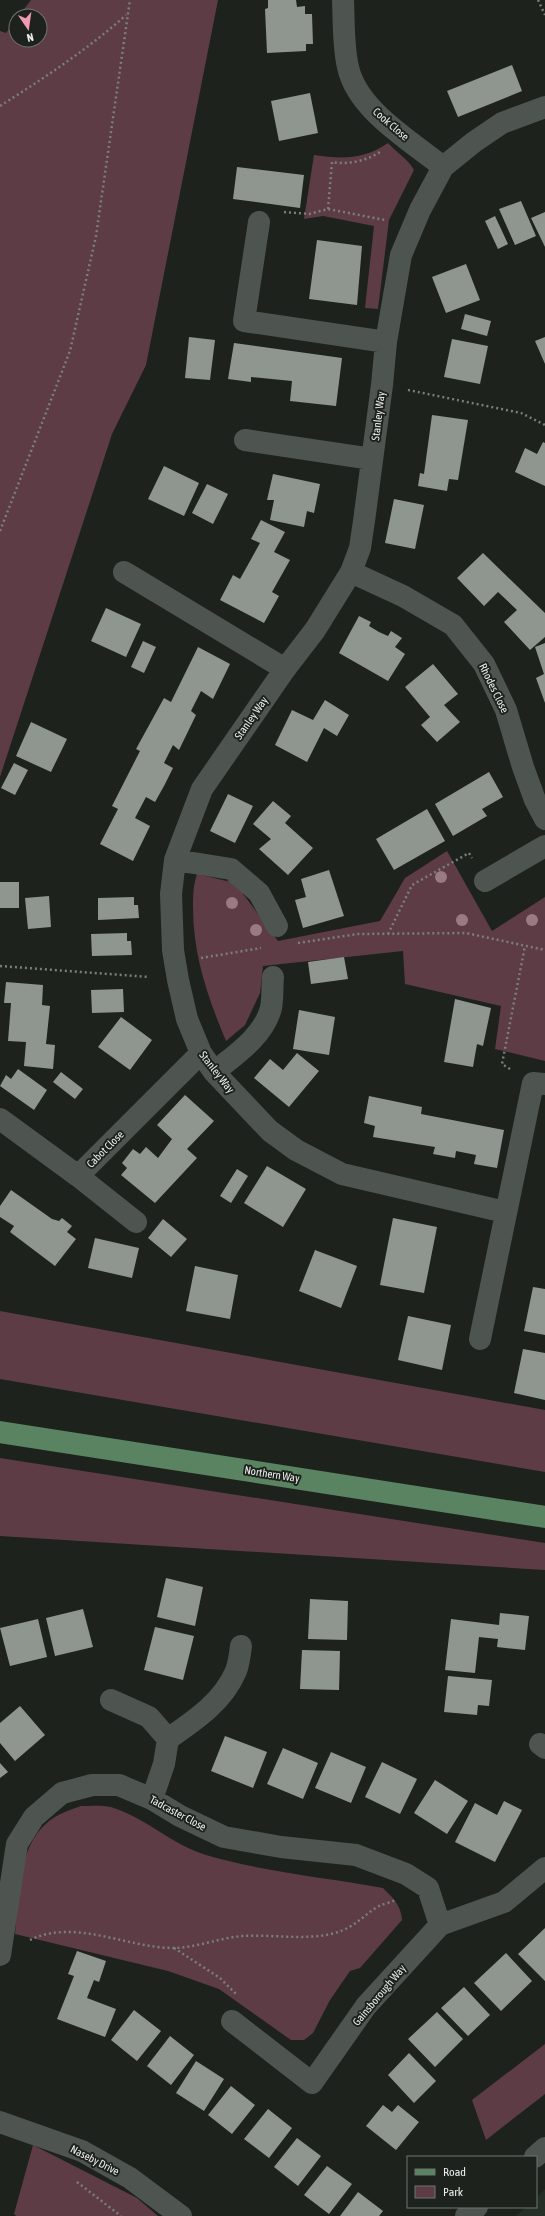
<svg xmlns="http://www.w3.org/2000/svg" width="545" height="2216" font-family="'Asap Condensed',sans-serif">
<rect width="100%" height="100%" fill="#1d221d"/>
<path fill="#252f27" d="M545 2189V2216H516L526 2207H536V2198Z"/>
<path fill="#5e3c46" d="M31 0H218L146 365 112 434 0 777V31L6 33 16 20V40H40V16H19Z
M388 143C397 153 408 159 414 170L389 220 378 309 365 308 374 226 323 216 304 219 314 155C342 159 363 160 388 143Z
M447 851 492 931 545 897V1061L495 1049 501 1006 405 984 403 951 263 966 260 993 245 1025 226 1041C208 998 193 955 193 908 193 896 193 886 197 874L235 883 278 941 380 921 405 878Z
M0 1311 545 1410V1472L0 1379Z
M0 1458 545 1543V1570L0 1536Z
M81 1806C90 1806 102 1805 111 1807 146 1818 171 1844 206 1855 264 1872 324 1877 383 1888 393 1898 401 1905 402 1920L360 1968 350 1971 330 2000 313 2033 304 2040H291L219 1989 168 1971 15 1934C19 1898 17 1847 48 1822 57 1814 70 1810 81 1806Z
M545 2044V2094L486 2140 472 2100Z
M33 2145 137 2198 158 2216H16L14 2214Z"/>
<path fill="#8f9690" d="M268 0H296L297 7 305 6V14H312L313 44H306V51L267 53 265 9 268 8Z
M512 65 522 91 458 117 447 91Z
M310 93 318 133 279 141 271 101Z
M237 167 304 175 300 208 233 199Z
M521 201 536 236 515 245 499 209Z
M545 212V247L531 218Z
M495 216 508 244 498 249 485 221Z
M317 240 362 246 357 305 309 299Z
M466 264 480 300 446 313 432 277Z
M465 314 491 321 487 336 461 329Z
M189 337 215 340 210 380 185 378Z
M545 337V364L535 341Z
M452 339 488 346 480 384 444 377Z
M234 343 342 358 336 406 290 401 292 381 251 377V382L228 379Z
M432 415 468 420 458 480 449 479 447 491 418 486 420 473 424 474Z
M543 442 545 443V486L515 472 525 448 537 454Z
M164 466 199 483 184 516 148 499Z
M273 474 320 484 314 513 307 511 304 527 270 520 274 500H267Z
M207 484 228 494 213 524 192 513Z
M394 499 424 505 415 549 385 543Z
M261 520 285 532 274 552 290 560 272 592 279 596 264 623 220 600 233 575 240 579 260 543 251 539Z
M483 553 545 613V637L530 650 504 622 517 610 498 592 484 606 457 578Z
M106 608 141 624 126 657 91 641Z
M359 616 371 622 369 626 379 632 388 636 391 631 402 638 395 647 405 654 388 681 339 653Z
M143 641 156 647 144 673 131 667Z
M545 643V703L536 678 544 674 535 647Z
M198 647 230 664 213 699 201 691 191 711 196 715 179 750 173 745 164 763 173 768 164 786 155 802 146 797 135 818 150 826 133 861 100 844 118 809 112 806 140 751 136 749 164 698 171 702Z
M433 664 458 694 444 705 460 722 437 742 421 725 430 717 405 687Z
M325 700 349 715 337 736 324 728 307 762 275 745 292 710 313 720Z
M31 722 67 739 51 772 16 756Z
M14 763 28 770 15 795 1 788Z
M489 772 503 797 482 809 487 816 453 836 435 804Z
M228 794 253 806 235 843 210 831Z
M273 801 291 816 285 823 313 848 288 875 259 849 271 839 253 824Z
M427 809 445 841 394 870 376 839Z
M329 870 344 916 303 928 295 900 306 897 301 879Z
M0 882H19V908H0Z
M49 896 51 927 28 929 25 898Z
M134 897V905H138L139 918 98 920V898Z
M127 933V941H131L132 955 92 956 91 934Z
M344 957 348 979 311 984 308 962Z
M6 982 43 985 42 1005 50 1006 46 1044 55 1045 53 1069 24 1066 26 1042 8 1041 11 1003H4Z
M123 989 124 1012 92 1013 91 990Z
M455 999 491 1008 483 1046 477 1044 473 1067 444 1062Z
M299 1010 335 1017 329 1055 293 1049Z
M121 1017 152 1040 130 1070 98 1047Z
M297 1053 319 1071 289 1107 254 1078 270 1059 283 1070Z
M18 1069 47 1090 34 1110 0 1086 6 1075 11 1079Z
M61 1072 83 1089 75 1099 53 1082Z
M185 1095 214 1121 187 1149 197 1158 155 1203 121 1175 127 1168 122 1163 133 1149 140 1154 146 1147 158 1158 172 1139 157 1125Z
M369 1096 422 1107 421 1114 504 1130 497 1168 474 1164 476 1155 456 1151 455 1158 433 1154 435 1147 373 1137 375 1126 364 1123Z
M267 1166 306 1189 283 1227 244 1203Z
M237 1169 248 1176 231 1203 220 1196Z
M11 1190 52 1219 59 1221 62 1218 72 1226 67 1232 76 1239 55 1266 10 1232 14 1226 0 1217V1206Z
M393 1218 437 1227 424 1293 380 1285Z
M163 1219 187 1239 171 1257 148 1238Z
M95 1238 139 1248 132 1278 88 1268Z
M315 1250 357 1266 341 1308 299 1291Z
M195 1266 238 1275 230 1319 186 1311Z
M533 1287 545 1289V1335L524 1331Z
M408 1316 451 1325 442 1370 398 1360Z
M523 1349 545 1353V1400L514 1393Z
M166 1578 203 1587 195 1626 157 1617Z
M310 1599 348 1601 347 1640 308 1639Z
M83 1609 93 1647 55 1656 46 1618Z
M500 1613 529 1616 525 1650 497 1647 498 1639 479 1637 475 1673 445 1670 451 1619 499 1625Z
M38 1619 47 1657 10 1666 0 1628Z
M155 1627 194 1636 183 1680 144 1670Z
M302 1650 340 1651 339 1690 300 1689Z
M448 1676 492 1680 489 1706 478 1705 477 1715 444 1712Z
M20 1706 45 1735 15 1761 0 1743V1723Z
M225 1736 267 1752 253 1788 211 1771Z
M283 1748 318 1763 303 1799 267 1784Z
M331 1752 366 1767 351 1803 315 1788Z
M382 1762 417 1779 400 1814 365 1797Z
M0 1763 8 1772 0 1778Z
M435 1780 468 1801 447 1834 414 1813Z
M504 1801 522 1810 495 1862 455 1842 475 1803 497 1815Z
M545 1928V1981L518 1954Z
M77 1951 106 1961 99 1982 94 1980 87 1998 116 2009 105 2037 57 2019 74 1976 68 1974Z
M506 1953 532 1981 501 2011 474 1983Z
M464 1987 490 2015 468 2036 441 2008Z
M134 2010 161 2031 137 2061 111 2040Z
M437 2012 463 2039 435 2067 408 2039Z
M170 2036 194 2055 171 2085 147 2066Z
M409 2053 436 2081 414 2103 388 2075Z
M196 2061 224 2079 204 2111 176 2093Z
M231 2086 255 2105 232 2134 208 2115Z
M383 2105 392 2112 398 2105 419 2122 396 2150 366 2126Z
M268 2109 292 2128 269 2158 244 2139Z
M297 2138 321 2156 298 2186 274 2167Z
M327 2166 352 2184 329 2214 304 2195Z
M358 2192 383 2211 379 2216H340Z"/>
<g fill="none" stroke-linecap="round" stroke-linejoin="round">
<path stroke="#7a7f7b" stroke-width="2.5" stroke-dasharray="2 3" stroke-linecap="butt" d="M538 0 545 15
M0 106C44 78 87 50 126 15
M328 209 332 162C348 165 366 161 380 152
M284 212 309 214 328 209 385 220
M408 390 521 413 545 425
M0 531 70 351 96 236 130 0
M388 934 412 885 469 853 472 858
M298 943 358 934 466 933 545 950
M201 958 261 948
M0 966 149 977
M510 1069 502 1064 525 946
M30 1940C75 1918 127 1948 173 1948 195 1948 219 1938 242 1936 272 1934 305 1941 335 1933 356 1927 363 1915 379 1906 384 1904 391 1902 396 1900
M174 1948 220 1978 236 1994
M77 2182 121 2216"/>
<path stroke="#4e544f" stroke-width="22" d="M343 0C344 22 343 46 348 67 357 110 411 141 443 167
M259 222 244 321 386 342
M245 440 372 459
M124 572 285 669
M351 572 403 596 453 625 484 664 506 710 523 767 535 800 545 819
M175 860 231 869 259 893 277 926
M485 881 545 846
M214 1072C235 1055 264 1036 271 1008 273 998 272 987 273 977
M0 1119 78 1176 201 1053
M78 1176 136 1222
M505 1212 342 1174 296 1150 270 1131 214 1072 201 1053 187 1019 178 980 173 950 171 894 175 860 202 789 285 669 315 630 351 572 360 548 364 521 382 385 386 342 401 255 420 210 443 167 474 142 502 123 545 107
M480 1339 533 1083 545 1084
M111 1700 149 1717 168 1739 164 1764 152 1799
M168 1739C194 1721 223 1702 236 1671 239 1663 240 1654 241 1646
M540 1744 545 1748
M0 1955 17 1844 34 1817 62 1793 92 1785H119L152 1799 180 1816 224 1837 281 1847 356 1855 406 1874 428 1888 440 1925
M232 2021 312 2083 366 2006 440 1925 504 1902 545 1868
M0 2122 82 2151 130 2178 181 2216
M535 2157 545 2148
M466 2216 477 2207"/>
<path stroke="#598361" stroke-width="22" d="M0 1432 545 1517"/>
</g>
<g fill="#997b81">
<circle cx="441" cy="877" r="6"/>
<circle cx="232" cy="903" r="6"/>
<circle cx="462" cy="920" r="6"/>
<circle cx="532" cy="920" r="6"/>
<circle cx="256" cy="930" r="6"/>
</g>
<g text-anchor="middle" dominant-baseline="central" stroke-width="4" stroke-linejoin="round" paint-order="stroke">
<g font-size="11" fill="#ebefec" stroke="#1d221d">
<text transform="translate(391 124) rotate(41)">Cook Close</text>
<text transform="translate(378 416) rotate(-83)">Stanley Way</text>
<text transform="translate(494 688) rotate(64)">Rhodes Close</text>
<text transform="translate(251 718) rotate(-55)">Stanley Way</text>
<text transform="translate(217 1072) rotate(52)">Stanley Way</text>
<text transform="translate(105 1149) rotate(-45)">Cabot Close</text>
<text transform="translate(272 1474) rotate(9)">Northern Way</text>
<text transform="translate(178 1813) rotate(28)">Tadcaster Close</text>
<text transform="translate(379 1995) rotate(-50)">Gainsborough Way</text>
<text transform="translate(95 2160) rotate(27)">Naseby Drive</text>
</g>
</g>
<rect x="407" y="2156" width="130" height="52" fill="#1d221d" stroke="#6f7470"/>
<rect x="415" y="2169" width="20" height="6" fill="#598361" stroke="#6f7470"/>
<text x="443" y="2176" font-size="12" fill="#ebefec">Road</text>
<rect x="415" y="2186" width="20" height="12" fill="#5e3c46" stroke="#6f7470"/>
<text x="443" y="2196" font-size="12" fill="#ebefec">Park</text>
<g transform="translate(28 28) rotate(167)"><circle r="19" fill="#1d221d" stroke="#6f7470"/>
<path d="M0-3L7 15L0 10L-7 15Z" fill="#f19ab3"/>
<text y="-6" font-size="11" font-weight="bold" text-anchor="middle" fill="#ebefec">N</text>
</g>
</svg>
